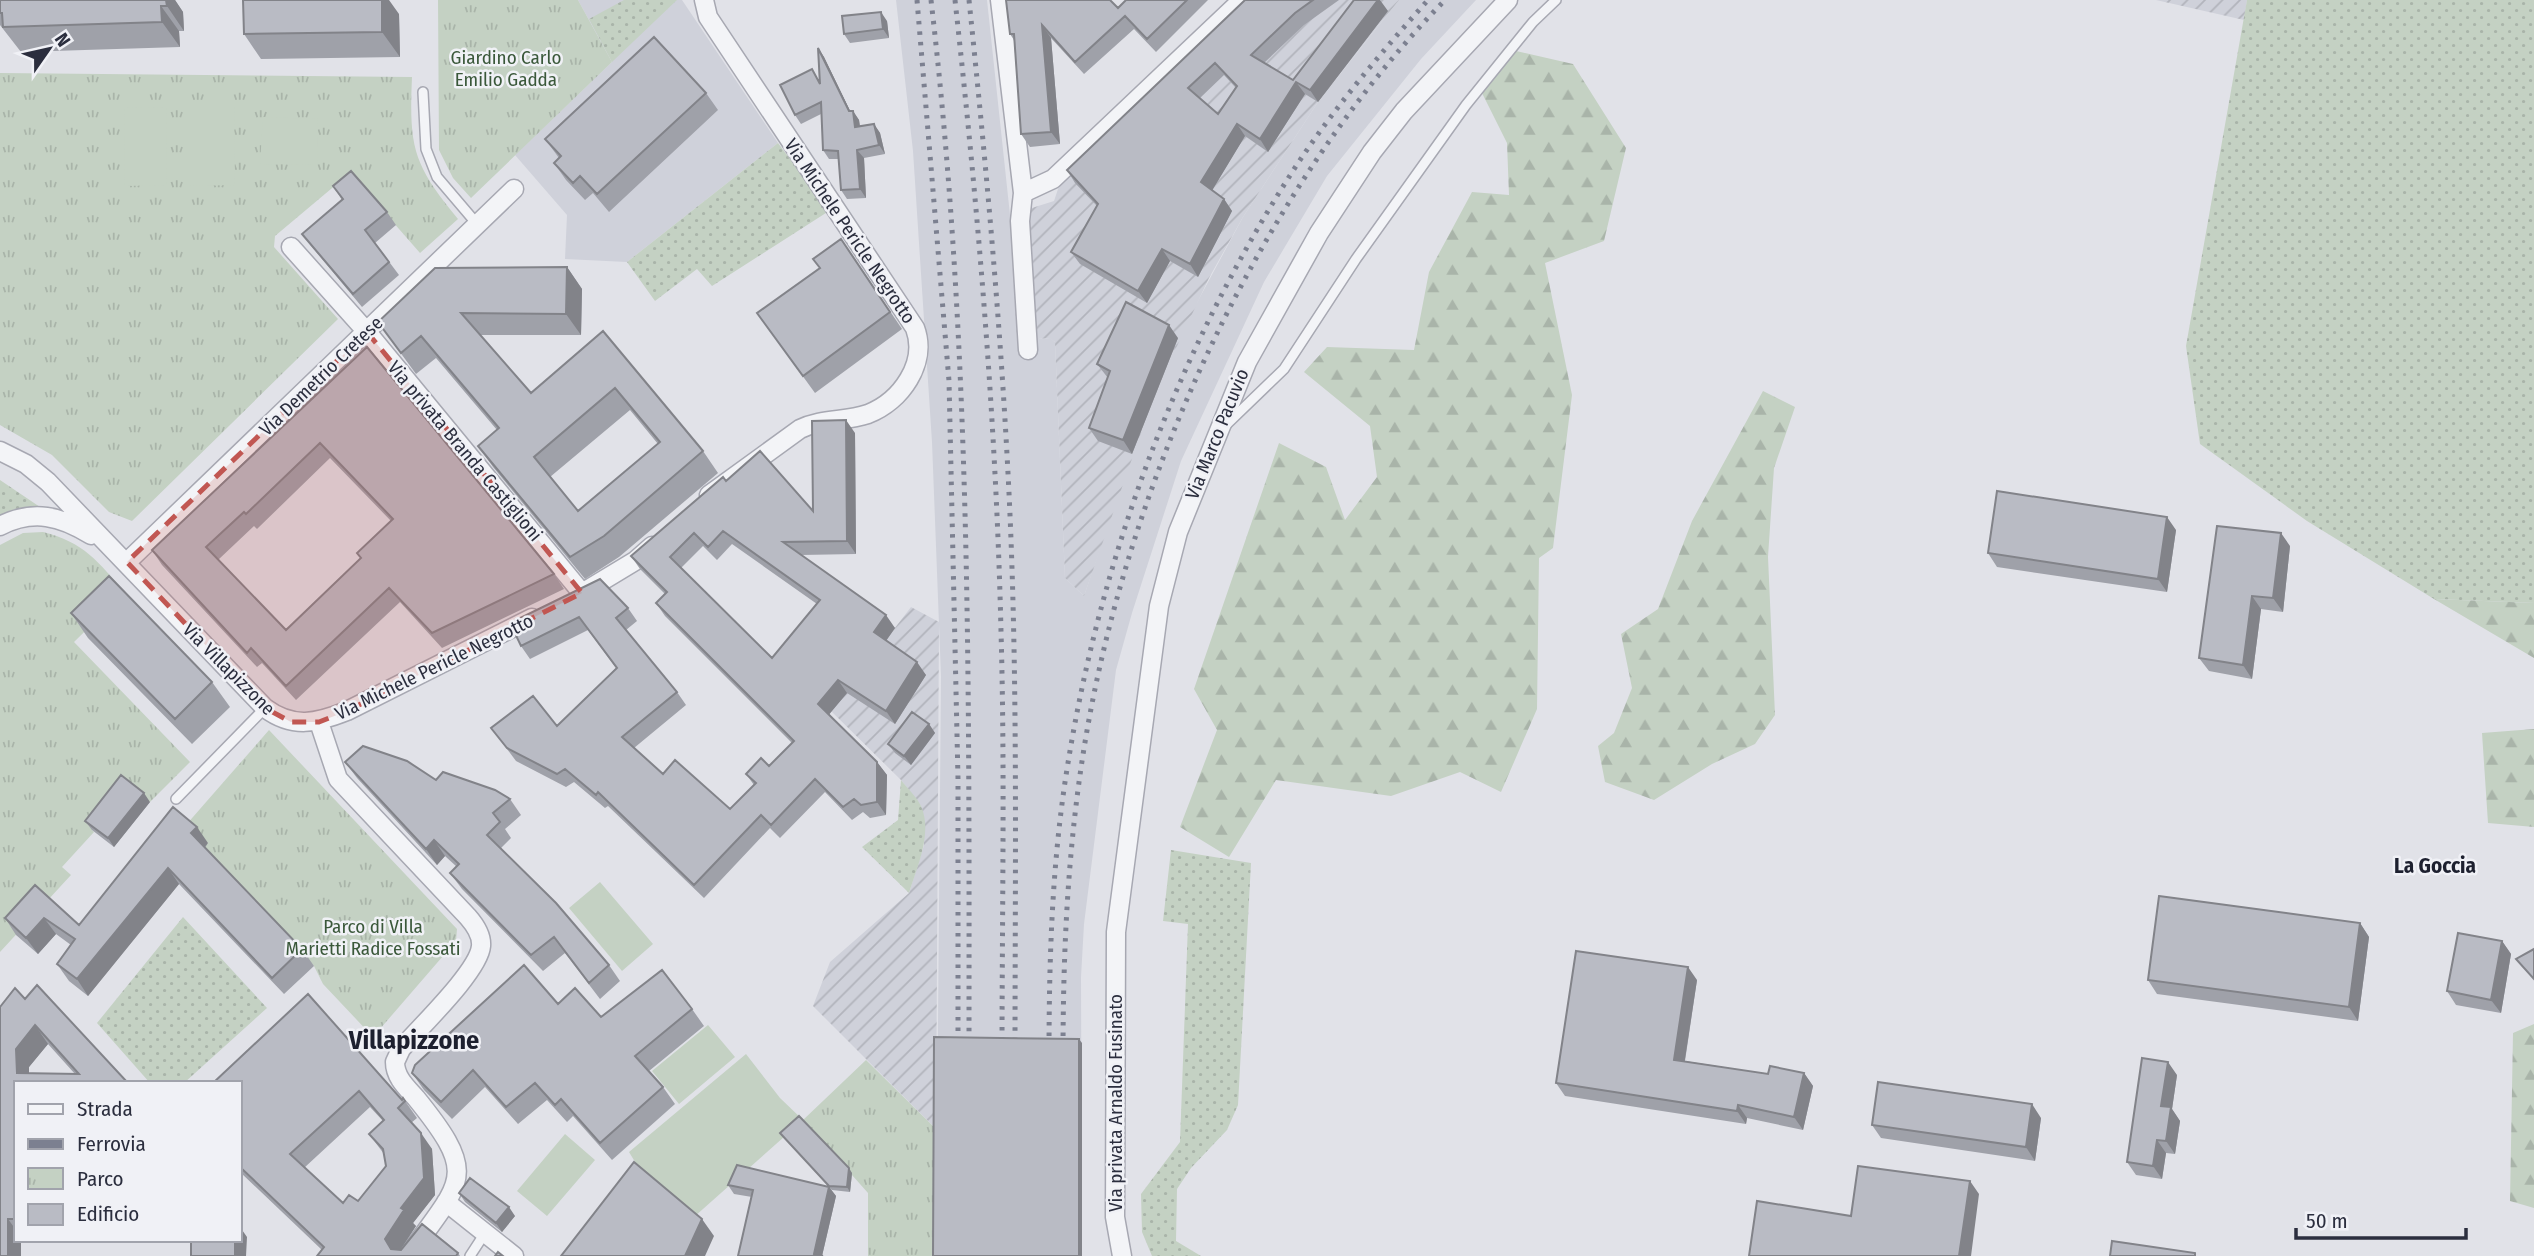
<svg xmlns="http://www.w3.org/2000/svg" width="2534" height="1256" font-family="'Fira Sans Condensed',sans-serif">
<defs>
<pattern id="industrial-furrows" width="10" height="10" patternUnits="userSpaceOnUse" patternTransform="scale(1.75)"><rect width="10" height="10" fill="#cfd1da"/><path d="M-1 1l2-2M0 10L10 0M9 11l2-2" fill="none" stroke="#b2b4bc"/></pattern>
<pattern id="grass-dots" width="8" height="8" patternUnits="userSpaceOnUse" patternTransform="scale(1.75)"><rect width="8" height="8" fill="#c4d1c3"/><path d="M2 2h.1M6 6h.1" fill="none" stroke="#a9b4a9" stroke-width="1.8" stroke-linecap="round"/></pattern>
<pattern id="forest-firs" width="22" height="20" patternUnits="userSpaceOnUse" patternTransform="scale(1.75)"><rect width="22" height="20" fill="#c4d1c3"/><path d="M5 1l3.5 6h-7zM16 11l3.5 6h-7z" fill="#a9b4a9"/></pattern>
<pattern id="park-tufts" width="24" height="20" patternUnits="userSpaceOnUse" patternTransform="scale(1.75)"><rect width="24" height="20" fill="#c4d1c3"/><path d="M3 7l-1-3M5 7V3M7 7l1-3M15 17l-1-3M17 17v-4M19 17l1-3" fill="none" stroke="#a9b4a9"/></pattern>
</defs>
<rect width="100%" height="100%" fill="#e1e2e8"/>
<path fill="#cfd1da" d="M578 0H682L778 143 627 262 565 259 567 215 515 155 612 62Z
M896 0H987L1010 215 1017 341 1050 338 1055 342 1065 578 1084 596 1132 454 1178 338 1243 217 1318 102 1399 0H1476L1421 59 1327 176 1264 282 1181 461 1132 613 1116 670 1084 924 1081 977 1082 1256H936L941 676 932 442 913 151Z"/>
<path fill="url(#industrial-furrows)" d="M1234 0H1399L1318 102 1243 217 1209 278 1155 393 1084 596 1065 578 1055 342 1049 338 1017 341 1010 215 1054 201 1069 156Z
M2156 0H2247L2244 20Z
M911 607 939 622 936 1129 813 1006 830 962 909 893 924 845 921 806 901 780 831 711Z"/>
<path fill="url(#grass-dots)" d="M624 0H677L612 62 589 19Z
M2247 0H2534V603L2434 599 2307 521 2200 444 2186 346Z
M778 143 829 211 712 286 697 269 655 301 627 262Z
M0 480 40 507 14 510 0 516Z
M901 780C907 788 917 797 921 806 933 833 917 867 909 893L862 847 898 820Z
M1171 850 1251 863 1238 1105 1227 1130 1191 1168 1177 1189 1176 1241 1201 1256H1152L1142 1232 1141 1194 1180 1142 1188 924 1163 921Z
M183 917 267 1008 184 1083H150L97 1023Z"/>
<path fill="url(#forest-firs)" d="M1516 51 1573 64 1626 148 1604 241 1545 263 1572 395 1553 548 1539 558 1537 709 1501 792 1460 772 1391 796 1276 780 1229 857 1180 827 1217 730 1194 689 1279 443 1326 467 1345 520 1377 477 1370 426 1304 372 1327 347 1414 350 1429 272 1472 192 1509 195 1507 143 1482 93Z
M1763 391 1795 407 1774 468 1768 557 1775 715 1755 744 1712 764 1654 800 1605 782 1598 746 1614 733 1632 688 1621 634 1658 609 1692 521Z
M2434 599 2534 603V658Z
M2534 729V827L2488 823 2482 733Z
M2534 1024V1208L2510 1201 2513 1033Z"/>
<path fill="url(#park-tufts)" d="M438 0H578L612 62 471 198 453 178 439 150Z
M0 73 412 77C409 148 413 164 458 219L420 253 350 173 275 236 274 247 338 319 132 521 109 512 52 455 0 425Z
M43 532C84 542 98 562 125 592L74 642 190 762 150 802 127 784 92 830 94 832 62 867 71 875 0 952V545L23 533Z
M269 730 457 929 456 941 373 1037 323 984 314 966 202 850 208 843 186 825Z
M866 1060 936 1129V1256H868V1193L803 1120Z"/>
<path fill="#c4d1c3" d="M189 106H234L235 185 189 186Z
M166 107 167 185 125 186 124 108Z
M263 117 318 119 317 165 260 164Z
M600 882 653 944 622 971 569 908Z
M708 1025 735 1057 679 1104 652 1071Z
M746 1054 780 1098 803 1120 694 1217 646 1180 629 1152Z
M565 1134 595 1160 547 1216 517 1191Z"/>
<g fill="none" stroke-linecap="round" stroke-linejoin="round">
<g stroke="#a7a8b2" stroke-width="12">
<path id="service" d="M423 92 426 149 437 177 477 224
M1227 424 1284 369 1356 259 1466 105 1533 22 1556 0
M176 799 265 708
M470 1256 485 1233"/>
</g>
<g stroke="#a7a8b2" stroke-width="21">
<path id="minor" d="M704 0 708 17 915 328C928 363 901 401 868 414 845 422 822 418 800 429L709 495
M1000 0 1023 193 1020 221 1028 350
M1023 193 1053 179 1242 0
M291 247 367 332 582 593
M0 451 26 464 48 482 265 708C293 729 317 723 347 711L532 618
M0 526C33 509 61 516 91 535
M127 562 514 189
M582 593 635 561 652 546
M319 722 338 779 468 917C475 925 482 935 481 946 479 971 419 1028 401 1049L395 1062C395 1077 406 1087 416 1098 480 1177 462 1180 408 1256
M446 1202 514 1256
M1122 1256 1115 1217 1116 932 1159 606 1178 532 1247 362 1319 233 1372 152 1404 111 1508 0"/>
</g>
<use href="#service" stroke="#f3f4f7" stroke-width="9"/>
<use href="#minor" stroke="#f3f4f7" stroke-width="18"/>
<path stroke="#7c8090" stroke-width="5" stroke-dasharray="3.5 7" stroke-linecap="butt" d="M917 0 949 381 958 779V1057
M931 0C972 351 969 704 969 1057
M955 0C978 209 996 420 1001 631 1005 773 1002 915 1002 1057
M969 0C986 164 1001 328 1009 493 1018 681 1015 869 1015 1057
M1049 1057C1049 958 1052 860 1068 763 1101 558 1177 353 1289 177 1329 114 1378 56 1428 0
M1063 1057C1063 960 1067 864 1081 768 1120 499 1254 196 1445 0"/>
</g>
<path fill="#9fa1a9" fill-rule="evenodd" d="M0 0H175L183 12 184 31H179L180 47 21 52 0 25Z
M1126 0H1208L1156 52 1134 29 1084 74 1051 38 1060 144 1030 147 1021 134 1014 40 1010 34 1118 8Z
M1245 0H1339L1304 25 1264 63 1293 80 1388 11 1318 102 1305 94 1268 152 1245 136 1212 190 1224 199 1232 211 1198 277 1170 261 1147 303 1080 264 1071 252 1097 206 1075 183 1067 170ZM1224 75 1236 88 1218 114 1200 98Z
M399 14 400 57 261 59 244 34Z
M887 21 889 38 850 43 844 34Z
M818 48 824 57 850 111H853L859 120 860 126 874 124 880 133 885 154 864 158 866 198 847 199 841 190 839 159H829L823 150 821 114 801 124 795 115 819 81Z
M706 93 718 110 609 212 593 193 585 200 566 180 554 163 559 158 545 139Z
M333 186 387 212 396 225 375 243 399 275 362 307 312 247 302 234 342 200Z
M853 256 902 329 815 393 757 313Z
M567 267 582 289 581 335H480L531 393 603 331 703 451 718 473 619 557 585 579 493 467 478 446 497 430 436 358 416 374 378 322ZM630 410 658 444 578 511 550 477Z
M1178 338 1132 454 1098 441 1089 428 1108 378 1097 364Z
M367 347 554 574 564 589 442 648 400 602 296 700 262 663 257 667 162 565 152 550ZM330 458 391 521 357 553 361 558 286 630 218 560 254 526 257 529Z
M855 433 856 554 801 555 895 628 886 641 926 675 895 724 847 693 829 714 877 762 887 775 886 815 870 818 863 812 852 820 825 792 780 838 770 828 704 898 608 806 605 808 574 782 566 787 516 761 501 741 491 728 557 726 616 668 588 630 530 659 521 646 510 623 628 608 637 621 626 630 677 692 686 705 634 748 663 774 730 809 754 785 746 774 769 766 792 743 665 616 656 603 665 594 640 569 631 556 726 481 813 511ZM732 544 817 604 772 658 681 568 703 546 717 560Z
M2176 530 2167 592 1997 567 1988 553Z
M2290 546 2283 612 2261 609 2252 679 2209 671 2199 658Z
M71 613 212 682 230 707 192 744 88 638Z
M929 724 935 733 911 765 895 753 888 744Z
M345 762 436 780 510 799 521 815 505 829 511 838 501 848 609 965 620 981 600 999 565 953 543 971 462 889 450 873 457 867 445 856 437 865 357 778Z
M150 802 114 847 92 830 85 821Z
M208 843 205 848 302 949 314 966 284 994 179 884 88 996 69 981 57 964 71 945 56 934 38 954 16 935 5 918 35 885 79 925Z
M2360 923 2369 937 2358 1021 2157 994 2148 980Z
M2502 941 2511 954 2501 1013 2456 1005 2447 991Z
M1697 980 1685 1061 1768 1074 1804 1073 1813 1086 1803 1130 1747 1118 1746 1124 1565 1096 1556 1083Z
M37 985 128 1083H16V1240H21V1256H0V1007L15 988 25 999ZM48 1044 75 1074 29 1073V1067Z
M308 994 402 1100 403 1098 417 1118 411 1123 432 1149 435 1195 413 1223 416 1226 400 1250 458 1253 460 1256H317L322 1250 240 1172V1083ZM370 1107 383 1121 369 1134 384 1154 386 1166 358 1201 343 1203 304 1168Z
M558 1004 601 1017 692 1009 704 1026 649 1071 663 1087 675 1104 612 1160 573 1116 567 1122 547 1100 518 1124 485 1087 452 1119 424 1090 412 1073Z
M2177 1075 2172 1109 2180 1121 2175 1154 2166 1153 2162 1179 2136 1175 2127 1162Z
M2041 1118 2035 1161 1881 1138 1872 1125Z
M780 1133 852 1173 850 1192 832 1190 830 1188 836 1196 822 1256H738L752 1197 734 1194 728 1185 829 1187Z
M459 1193 515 1216 502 1232 465 1202Z"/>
<path fill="#828389" d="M166 0H175L183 12 184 31 167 6Z
M382 0H389L399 14 400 57 382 32Z
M1378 0H1380L1388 11 1318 102 1310 90Z
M161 6 179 31 180 47 162 22Z
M881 12 887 21 889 38 883 29Z
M1042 25 1051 38 1060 144 1051 132Z
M818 48 824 57 853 117V111L859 120 861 136 855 127 849 111Z
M1296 82 1305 94 1268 152 1260 139Z
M874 124 880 133 885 154 879 145Z
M1237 124 1245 136 1210 194 1201 182Z
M857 150 864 158 866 198 860 189Z
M1224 199 1232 211 1198 277 1190 264Z
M1162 249 1170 261 1147 303 1138 291Z
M567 267 582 289 581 335 566 314Z
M1169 325 1178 338 1132 454 1123 440Z
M846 420 855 433 856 554 847 541Z
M2167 517 2176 530 2167 592 2158 579Z
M2281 533 2290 546 2283 612 2273 598Z
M2252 596 2261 609 2252 679 2243 665Z
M886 615 895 628 883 645 874 632Z
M917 662 926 675 895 724 886 711Z
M838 680 847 693 827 717 818 704Z
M929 724 935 733 911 765 904 756Z
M877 762 887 775 886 815 877 802Z
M144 793 150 802 114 847 108 838Z
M197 827 208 843 202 850 191 833Z
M434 840 445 856 437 865 426 849Z
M168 868 179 884 88 996 77 979Z
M44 918 56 934 38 954 26 938Z
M2360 923 2369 937 2358 1021 2349 1007Z
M2502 941 2511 954 2501 1013 2491 1000Z
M1688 967 1697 980 1683 1072 1674 1060Z
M35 1025 48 1044 29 1067V1083L17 1073 16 1049Z
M1079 1039 1082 1043V1256H1079Z
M2168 1062 2177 1075 2172 1109 2180 1121 2175 1154 2166 1141 2161 1106Z
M1804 1073 1813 1086 1803 1130 1794 1117Z
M2032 1104 2041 1118 2035 1161 2026 1147Z
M1738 1105 1747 1118 1746 1124 1737 1111Z
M421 1133 432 1149 435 1195 413 1223 416 1226 397 1255 391 1249 385 1239 401 1208Z
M2157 1140 2166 1153 2162 1179 2153 1166Z
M849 1168 852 1173 850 1192 847 1187Z
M1970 1181 1979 1194 1971 1256H1959Z
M829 1187 836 1196 822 1256 814 1254Z
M509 1207 515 1216 502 1232 496 1223Z
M8 1219 16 1230V1240H21V1256H8Z
M702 1219 714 1236 705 1256H685Z
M240 1227 247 1237 246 1256H235V1240H240Z"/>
<path fill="#b9bbc4" stroke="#828389" stroke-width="2" fill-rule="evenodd" d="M0 0H166L167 6H161L162 22 3 27 2 13H0Z
M243 0H382V32L244 34Z
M1006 0H1110L1118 8 1126 0H1187L1147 39 1125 16 1075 62 1042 25 1051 132 1021 134 1014 34H1010Z
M1245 0H1313L1295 13 1251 55 1293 80 1354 0H1378L1310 90 1296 82 1260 139 1237 124 1201 182 1224 199 1190 264 1162 249 1138 291 1071 252 1098 204 1067 170ZM1215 63 1237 86 1218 114 1188 88Z
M881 12 883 29 844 34 842 16Z
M654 37 706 93 597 194 580 176 573 183 554 163 561 156 545 139Z
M818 48 849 111H853L855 127 874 124 879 145 857 150 860 189 841 190 838 151 823 150 821 102 795 115 780 85 812 69 820 84Z
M351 171 387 212 365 230 389 262 353 294 302 234 343 199 333 186Z
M841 239 890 312 803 376 757 313 820 268 813 259Z
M567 267 566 314 461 313 531 393 603 331 703 451 604 536 570 557 478 446 499 428 421 336 401 353 378 322 435 268ZM615 388 660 442 578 511 534 457Z
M1126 302 1169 325 1123 440 1089 428 1110 371 1097 364Z
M367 347 554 574 432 633 389 588 286 686 251 648 247 653 152 550ZM320 443 393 519 357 553 361 558 286 630 206 547 244 512 246 514Z
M846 420 847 541 783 542 886 615 874 632 917 662 886 711 838 680 818 704 877 762V802L861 805 854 799 843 807 815 779 771 825 761 815 694 885 598 792 596 795 565 769 557 774 507 748 491 728 533 696 557 726 617 668 579 617 521 646 510 623 600 579 628 608 616 618 677 692 622 737 663 774 675 760 730 809 756 783 746 774 761 758 769 766 794 741 656 603 667 592 631 556 723 477 726 481 760 451 813 511 812 421ZM723 531 820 600 772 658 670 557 694 533 708 547Z
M1997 491 2167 517 2158 579 1988 553Z
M2217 526 2281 533 2273 598 2252 596 2243 665 2199 658Z
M109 576 212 682 175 719 71 613Z
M912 712 929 724 904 756 888 744Z
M363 746 407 761 436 780 443 772 495 790 510 799 493 813 500 822 487 835 556 903 609 965 589 983 554 937 531 955 450 873 459 864 434 840 426 849 345 762Z
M121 775 144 793 108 838 85 821Z
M173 807 197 827 191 833 302 949 272 978 168 868 77 979 57 964 75 939 44 918 26 938 5 918 35 885 79 925Z
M2159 896 2360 923 2349 1007 2148 980Z
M2458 933 2502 941 2491 1000 2447 991Z
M2534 949V979L2516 959Z
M1576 951 1688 967 1674 1060 1768 1074 1770 1066 1804 1073 1794 1117 1738 1105 1737 1111 1556 1083Z
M524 965 558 1004 575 988 601 1017 662 970 692 1009 635 1056 663 1087 600 1143 561 1099 555 1105 535 1083 506 1107 473 1070 441 1102 412 1073 415 1065Z
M37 985 128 1083H16V1219H8V1256H0V1007L15 988 25 999ZM35 1025 79 1074 17 1073 16 1049Z
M308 994 402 1100 403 1098 405 1101 398 1108 421 1133 424 1178 401 1208 404 1210 385 1239 391 1249 401 1250 422 1224 458 1253 456 1256H317L324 1247 240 1167V1083H213ZM359 1091 384 1120 369 1134 383 1149 386 1166 358 1201 349 1195 343 1203 290 1154Z
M934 1037 1079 1039V1256H933Z
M2142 1058 2168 1062 2161 1106 2171 1107 2166 1141 2157 1140 2153 1166 2127 1162Z
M1878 1082 2032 1104 2026 1147 1872 1125Z
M799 1116 849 1168 847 1187 829 1186 780 1133Z
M634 1162 702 1219 685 1256H561Z
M737 1165 829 1187 814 1254 823 1256H738L753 1190 728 1185Z
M1858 1166 1970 1181 1959 1256H1749L1757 1201 1851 1216Z
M470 1178 509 1207 496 1223 459 1193Z
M191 1240H235V1256H191Z
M2112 1241 2195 1253V1256H2110Z
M498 1252 503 1256H495Z"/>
<path fill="#c15752" fill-opacity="0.2" stroke="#c15752" stroke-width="5" stroke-dasharray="14 9" stroke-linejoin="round" d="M367 332 582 593 347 711 319 722H291L265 708 127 562Z"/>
<g text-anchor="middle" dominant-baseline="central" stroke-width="5" stroke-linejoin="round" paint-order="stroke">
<g font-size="19" fill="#3a583a" stroke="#f0f1f6">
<text x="506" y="57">Giardino Carlo<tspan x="506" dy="22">Emilio Gadda</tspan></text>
<text x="373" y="926">Parco di Villa<tspan x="373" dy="22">Marietti Radice Fossati</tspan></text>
</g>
<g font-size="19" fill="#2b2e3e" stroke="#f0f1f6">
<text transform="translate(850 231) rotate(56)">Via Michele Pericle Negrotto</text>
<text transform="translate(321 376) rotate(-44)">Via Demetrio Cretese</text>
<text transform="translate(1217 434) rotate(-68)">Via Marco Pacuvio</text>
<text transform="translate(465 451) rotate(50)">Via privata Branda Castiglioni</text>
<text transform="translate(434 667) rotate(-26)">Via Michele Pericle Negrotto</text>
<text transform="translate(229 669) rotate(45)">Via Villapizzone</text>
<text transform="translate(1115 1103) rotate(-90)">Via privata Arnaldo Fusinato</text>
</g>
<g font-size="21" font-weight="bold" fill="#1d202f" stroke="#f0f1f6">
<text x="2435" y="866">La Goccia</text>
</g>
<g font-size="26" font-weight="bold" fill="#1d202f" stroke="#f0f1f6">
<text x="414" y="1040">Villapizzone</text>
</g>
</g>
<rect x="14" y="1081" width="228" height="161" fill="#f0f1f6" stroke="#a1a3ac" stroke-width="2"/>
<rect x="28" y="1104" width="35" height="10" fill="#f3f4f7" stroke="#a1a3ac" stroke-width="2"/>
<text x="77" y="1116" font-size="21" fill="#2b2e3e">Strada</text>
<rect x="28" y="1139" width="35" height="10" fill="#7c8090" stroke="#a1a3ac" stroke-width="2"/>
<text x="77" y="1151" font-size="21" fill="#2b2e3e">Ferrovia</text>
<rect x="28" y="1168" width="35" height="21" fill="url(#park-tufts)" stroke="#a1a3ac" stroke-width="2"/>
<text x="77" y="1186" font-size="21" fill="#2b2e3e">Parco</text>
<rect x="28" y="1204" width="35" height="21" fill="#b9bbc4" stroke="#a1a3ac" stroke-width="2"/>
<text x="77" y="1221" font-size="21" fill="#2b2e3e">Edificio</text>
<g transform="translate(49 49) rotate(56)" stroke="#f0f1f6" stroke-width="5" paint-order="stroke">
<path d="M0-5L12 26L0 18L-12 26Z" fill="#2b2e3e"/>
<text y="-10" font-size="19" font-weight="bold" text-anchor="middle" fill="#2b2e3e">N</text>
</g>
<path d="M2296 1228v10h170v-10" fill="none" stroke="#2b2e3e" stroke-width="3.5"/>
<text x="2306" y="1228" font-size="21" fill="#2b2e3e" stroke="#f0f1f6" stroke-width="5" paint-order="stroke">50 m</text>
</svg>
